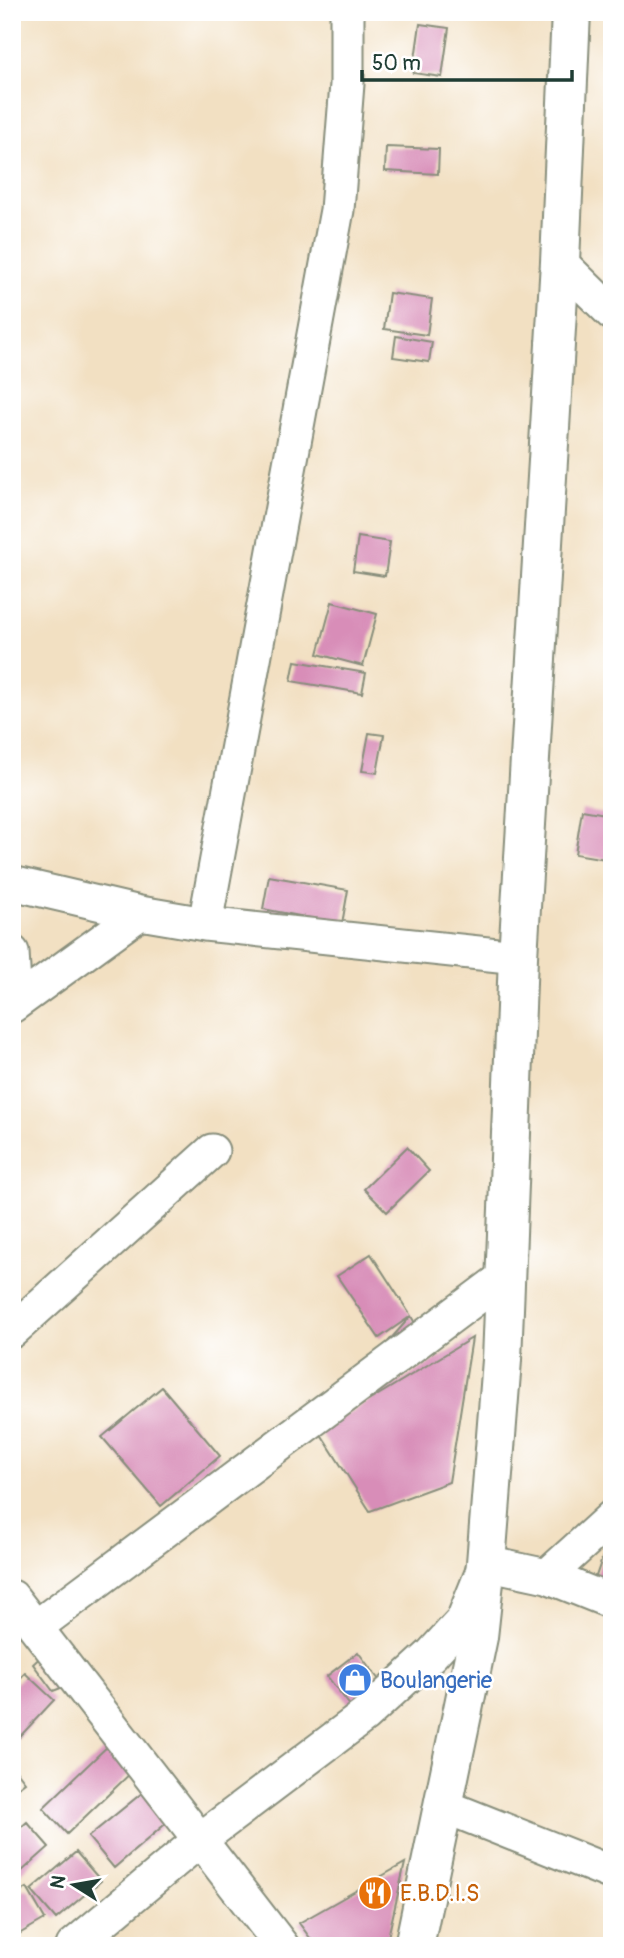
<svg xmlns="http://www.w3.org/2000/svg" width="624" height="1958" font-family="Pangolin,sans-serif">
<rect width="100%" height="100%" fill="#fff"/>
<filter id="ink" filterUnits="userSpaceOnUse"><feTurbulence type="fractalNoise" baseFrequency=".0143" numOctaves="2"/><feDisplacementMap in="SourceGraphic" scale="14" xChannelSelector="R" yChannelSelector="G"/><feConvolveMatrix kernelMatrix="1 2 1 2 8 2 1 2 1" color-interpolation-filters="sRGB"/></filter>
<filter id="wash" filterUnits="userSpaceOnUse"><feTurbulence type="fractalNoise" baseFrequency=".00686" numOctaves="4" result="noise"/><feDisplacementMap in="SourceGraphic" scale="28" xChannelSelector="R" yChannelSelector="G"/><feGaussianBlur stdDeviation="1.57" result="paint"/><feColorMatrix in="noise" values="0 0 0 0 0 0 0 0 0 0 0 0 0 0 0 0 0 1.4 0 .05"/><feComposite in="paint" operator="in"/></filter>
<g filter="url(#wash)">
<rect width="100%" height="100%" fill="#f2e0c2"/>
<g id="blocks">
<path fill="#d88db8" d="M420 24 449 28 442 77 413 73Z
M386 147 439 149 438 174 385 171Z
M389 293 432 299 427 335 384 329Z
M396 336 432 342 429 362 393 357Z
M358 537 390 542 385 576 353 571Z
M332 602 377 614 363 666 318 654Z
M295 661 366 673 362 693 291 681Z
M369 733 384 735 377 773 362 771Z
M582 810 612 815V860L575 854Z
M269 876 348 890 342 924 263 909Z
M407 1147 429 1171 387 1212 364 1189Z
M371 1254 411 1316 429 1349 380 1351 411 1316 379 1338 337 1276Z
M472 1338 449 1482 370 1511 319 1431Z
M162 1387 220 1456 161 1506 102 1437Z
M611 1533H612V1590L594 1582Z
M48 1650 74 1683 53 1691 33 1664Z
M358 1652 382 1684 352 1708 327 1676Z
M25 1673 54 1700 12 1745V1687Z
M112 1742 136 1768 67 1834 43 1808Z
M12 1765 25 1782 12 1792Z
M147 1789 171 1819 114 1868 88 1837Z
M27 1822 49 1847 12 1880V1835Z
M76 1852 101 1881 56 1919 31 1890Z
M405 1863 386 1946H316L299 1923Z
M27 1888 45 1919 12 1938V1897Z"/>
</g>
</g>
<g filter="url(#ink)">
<use href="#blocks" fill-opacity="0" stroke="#888e7b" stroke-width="2"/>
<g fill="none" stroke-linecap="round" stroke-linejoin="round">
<g stroke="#888e7b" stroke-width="37">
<path id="minor" d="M560 262 612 313
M12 883 140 913 205 924 518 957
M205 924 337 210 347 84V12
M12 952 15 1004
M12 1006 140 913
M12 1331 212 1151
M547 1576 612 1517
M12 1597 282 1946
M36 1627 504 1277
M444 1806 612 1873
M73 1946 201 1839 364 1716 431 1655 463 1620 486 1563 547 1576 612 1602"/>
</g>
<g stroke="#888e7b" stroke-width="42">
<path id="secondary" d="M414 1946 478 1637 486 1563 502 1360 518 957 560 262 571 12"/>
</g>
<use href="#minor" stroke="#fff" stroke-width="33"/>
<use href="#secondary" stroke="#fff" stroke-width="38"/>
</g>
</g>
<defs>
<g id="shop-disc" transform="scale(1.75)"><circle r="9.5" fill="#3f7fe0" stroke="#fff"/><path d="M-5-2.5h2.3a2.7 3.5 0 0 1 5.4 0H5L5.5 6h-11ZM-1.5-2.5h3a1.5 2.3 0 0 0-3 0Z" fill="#fff"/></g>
<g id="restaurant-disc" transform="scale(1.75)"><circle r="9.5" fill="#e8710a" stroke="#fff"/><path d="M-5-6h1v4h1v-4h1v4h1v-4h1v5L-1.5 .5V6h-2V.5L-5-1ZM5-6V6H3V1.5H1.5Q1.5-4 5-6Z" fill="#fff"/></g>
</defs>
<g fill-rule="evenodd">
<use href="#shop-disc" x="355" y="1680"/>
<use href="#restaurant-disc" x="375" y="1893"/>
</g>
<g text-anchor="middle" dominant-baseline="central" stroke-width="5" stroke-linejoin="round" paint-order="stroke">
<g font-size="23" fill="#366cbe" stroke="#fff" text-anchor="start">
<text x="380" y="1680">Boulangerie</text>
</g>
<g font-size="23" fill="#c56008" stroke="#fff" text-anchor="start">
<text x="400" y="1893">E.B.D.I.S</text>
</g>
</g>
<rect width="624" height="1958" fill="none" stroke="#fff" stroke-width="42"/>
<g transform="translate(74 1885) rotate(281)" stroke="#ffffff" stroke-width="5" paint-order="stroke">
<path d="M0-5L12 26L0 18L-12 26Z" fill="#1f3d34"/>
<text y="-10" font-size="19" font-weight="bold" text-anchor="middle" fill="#1f3d34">N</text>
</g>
<path d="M362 70v10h210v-10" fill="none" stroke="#1f3d34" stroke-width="3.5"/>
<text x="372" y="70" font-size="21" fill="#1f3d34" stroke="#ffffff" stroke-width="5" paint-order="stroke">50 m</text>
</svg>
